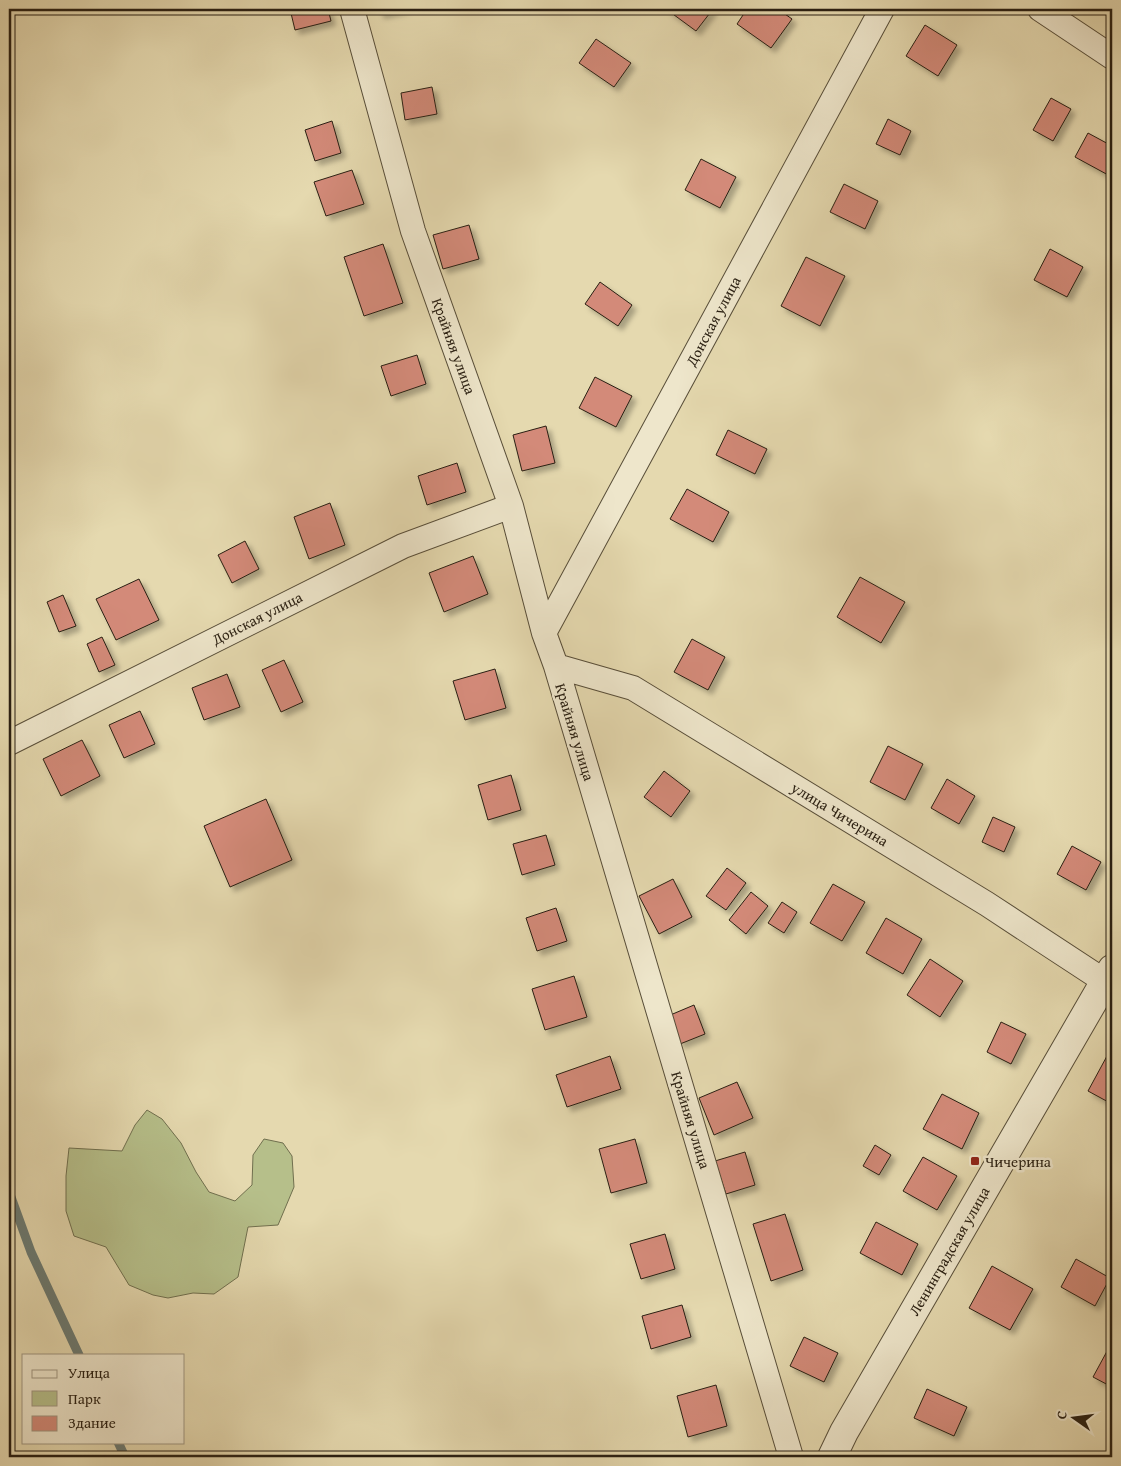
<svg xmlns="http://www.w3.org/2000/svg" width="1121" height="1466" font-family="'Gentium Book Plus',serif">
<defs>
<filter id="shadow"><feDropShadow dx="4.5" dy="4.5" stdDeviation="2.5" flood-color="#0004"/></filter>
</defs>
<rect width="100%" height="100%" fill="#e5d9af"/>
<filter id="stains"><feTurbulence type="fractalNoise" baseFrequency=".004" numOctaves="4"/><feColorMatrix values="0 0 0 0 .2 0 0 0 0 .09 0 0 0 0 .02 0 0 0 .5 -.17"/></filter>
<radialGradient id="worn" r=".72"><stop offset=".6" stop-color="#630" stop-opacity="0"/><stop offset="1" stop-color="#630" stop-opacity=".3"/></radialGradient>
<path fill="#b6bf8a" stroke="#706f4e" d="M147 1110 162 1119 181 1143 196 1172 209 1192 235 1201 252 1185 253 1155 264 1139 283 1143 292 1156 294 1187 278 1225 248 1227 238 1277 214 1294 193 1293 168 1298 153 1295 129 1285 106 1247 74 1236 66 1211V1176L69 1148 122 1151 135 1125Z"/>
<g fill="none" stroke-linecap="round" stroke-linejoin="round">
<path stroke="#6c7b73" stroke-width="9" d="M9 1195 11 1197 31 1252 79 1355
M118 1442 125 1457"/>
</g>
<path fill="#d38a79" stroke="#291f12" filter="url(#shadow)" d="M290 9H328L331 21 295 30Z
M378 9H405L380 14Z
M666 9H713L696 31Z
M747 9H778L792 19 771 48 737 24Z
M925 25 957 45 938 76 906 56Z
M596 39 631 63 614 87 579 63Z
M432 87 437 114 405 120 401 93Z
M1051 98 1071 109 1053 141 1033 130Z
M888 119 911 131 900 155 876 144Z
M332 121 341 153 315 161 305 130Z
M1088 133 1112 146V172L1110 176 1075 157Z
M701 159 736 177 720 208 685 190Z
M352 170 364 204 326 216 314 182Z
M844 184 878 201 865 229 830 212Z
M469 225 479 259 443 269 433 235Z
M383 244 403 303 364 316 344 257Z
M1050 249 1083 267 1067 297 1034 280Z
M806 257 845 276 820 326 781 306Z
M600 282 632 305 618 326 585 304Z
M417 355 426 384 391 396 381 366Z
M595 377 632 396 616 427 579 408Z
M546 426 555 463 522 471 513 435Z
M728 430 767 449 755 474 716 455Z
M457 463 466 492 427 505 418 476Z
M687 489 729 512 713 542 670 519Z
M330 503 345 545 309 559 294 517Z
M245 541 259 569 232 583 218 555Z
M473 556 488 594 444 612 429 573Z
M860 577 905 602 881 643 837 617Z
M139 579 159 620 116 640 96 599Z
M63 595 76 626 59 632 47 602Z
M102 637 115 665 99 672 87 644Z
M692 639 725 657 708 690 674 672Z
M284 660 303 702 281 712 262 670Z
M495 669 506 708 465 720 453 681Z
M227 674 240 707 204 720 192 688Z
M140 711 155 744 124 758 109 725Z
M82 740 100 776 61 796 43 759Z
M888 746 923 764 905 800 870 782Z
M664 771 690 791 671 817 644 797Z
M511 775 521 810 488 820 478 785Z
M947 779 975 796 959 824 931 808Z
M266 799 292 860 230 887 204 826Z
M993 817 1015 827 1004 852 982 842Z
M546 835 555 865 522 875 513 844Z
M1072 846 1101 862 1086 890 1057 874Z
M727 868 746 883 726 910 706 896Z
M673 879 692 917 659 934 639 896Z
M833 884 865 902 842 941 810 923Z
M751 892 768 906 746 934 729 920Z
M782 902 797 912 784 933 768 923Z
M556 908 567 941 537 951 526 918Z
M886 918 922 939 903 974 866 953Z
M930 959 963 981 940 1017 907 995Z
M574 976 587 1017 545 1030 532 989Z
M694 1005 705 1034 680 1044 668 1016Z
M1001 1022 1026 1034 1011 1064 987 1052Z
M610 1056 621 1089 567 1107 556 1075Z
M1107 1056 1112 1058V1104L1088 1091Z
M737 1082 753 1118 714 1135 699 1098Z
M942 1094 979 1113 962 1149 923 1129Z
M635 1139 647 1183 611 1193 599 1149Z
M875 1145 891 1155 879 1175 863 1166Z
M745 1152 755 1185 726 1194 715 1161Z
M923 1157 957 1176 937 1210 903 1191Z
M785 1214 803 1270 771 1281 753 1224Z
M876 1222 918 1244 902 1275 860 1253Z
M665 1234 675 1269 641 1279 630 1244Z
M1076 1259 1110 1278 1095 1306 1061 1287Z
M992 1266 1033 1289 1010 1330 969 1308Z
M682 1305 691 1337 651 1349 642 1316Z
M804 1337 838 1353 824 1382 790 1366Z
M1112 1342V1387L1093 1377Z
M716 1385 727 1426 688 1437 677 1396Z
M927 1389 967 1407 954 1436 914 1418Z"/>
<g fill="none" stroke-linecap="round" stroke-linejoin="round">
<g stroke="#584e39" stroke-width="26">
<path id="minor" d="M352 9 413 231 511 506 544 633 556 666 791 1457
M1040 9 1112 57
M544 633 882 9
M556 666 633 688 987 904 1112 986
M9 743 403 546 511 506"/>
</g>
<g stroke="#584e39" stroke-width="30">
<path id="tertiary" d="M832 1457 844 1432 1112 969"/>
</g>
<use href="#minor" stroke="#eee6cb" stroke-width="24"/>
<use href="#tertiary" stroke="#eee6cb" stroke-width="28"/>
</g>
<rect fill="#8f2418" stroke="#eee6cb" stroke-width="2" x="970" y="1156" width="10" height="10" rx="2.5"/>
<g text-anchor="middle" dominant-baseline="central" stroke-width="5" stroke-linejoin="round" paint-order="stroke">
<g font-size="15" fill="#291f12" stroke="#eee6cb">
<text transform="translate(713 321) rotate(-62)">Донская улица</text>
<text transform="translate(454 346) rotate(70)">Крайняя улица</text>
<text transform="translate(257 618) rotate(-27)">Донская улица</text>
<text transform="translate(575 732) rotate(73)">Крайняя улица</text>
<text transform="translate(840 814) rotate(31)">улица Чичерина</text>
<text transform="translate(691 1120) rotate(73)">Крайняя улица</text>
<text transform="translate(949 1251) rotate(-60)">Ленинградская улица</text>
</g>
<g font-size="15" fill="#291f12" stroke="#eee6cb" text-anchor="start">
<text x="985" y="1161">Чичерина</text>
</g>
</g>
<rect width="1121" height="1466" fill="none" stroke="#e5d9af" stroke-width="30"/>
<rect x="10" y="10" width="1101" height="1446" fill="none" stroke="#291f12" stroke-width="2.5"/>
<rect x="15" y="15" width="1091" height="1436" fill="none" stroke="#291f12"/>
<rect x="22" y="1354" width="162" height="90" fill="#eee6cb" stroke="#9f9681"/>
<rect x="32" y="1370" width="25" height="8" fill="#eee6cb" stroke="#9f9681"/>
<text x="68" y="1378" font-size="15" fill="#291f12">Улица</text>
<rect x="32" y="1391" width="25" height="15" fill="#b6bf8a" stroke="#9f9681"/>
<text x="68" y="1404" font-size="15" fill="#291f12">Парк</text>
<rect x="32" y="1416" width="25" height="15" fill="#d38a79" stroke="#9f9681"/>
<text x="68" y="1428" font-size="15" fill="#291f12">Здание</text>
<g transform="translate(1074 1418) rotate(284)" stroke="#eee6cb" stroke-width="4" paint-order="stroke">
<path d="M0-4L9 19L0 12L-9 19Z" fill="#291f12"/>
<text y="-8" font-size="14" font-weight="bold" text-anchor="middle" fill="#291f12">С</text>
</g>
<rect width="100%" height="100%" filter="url(#stains)"/>
<rect width="100%" height="100%" fill="url(#worn)"/>
</svg>
